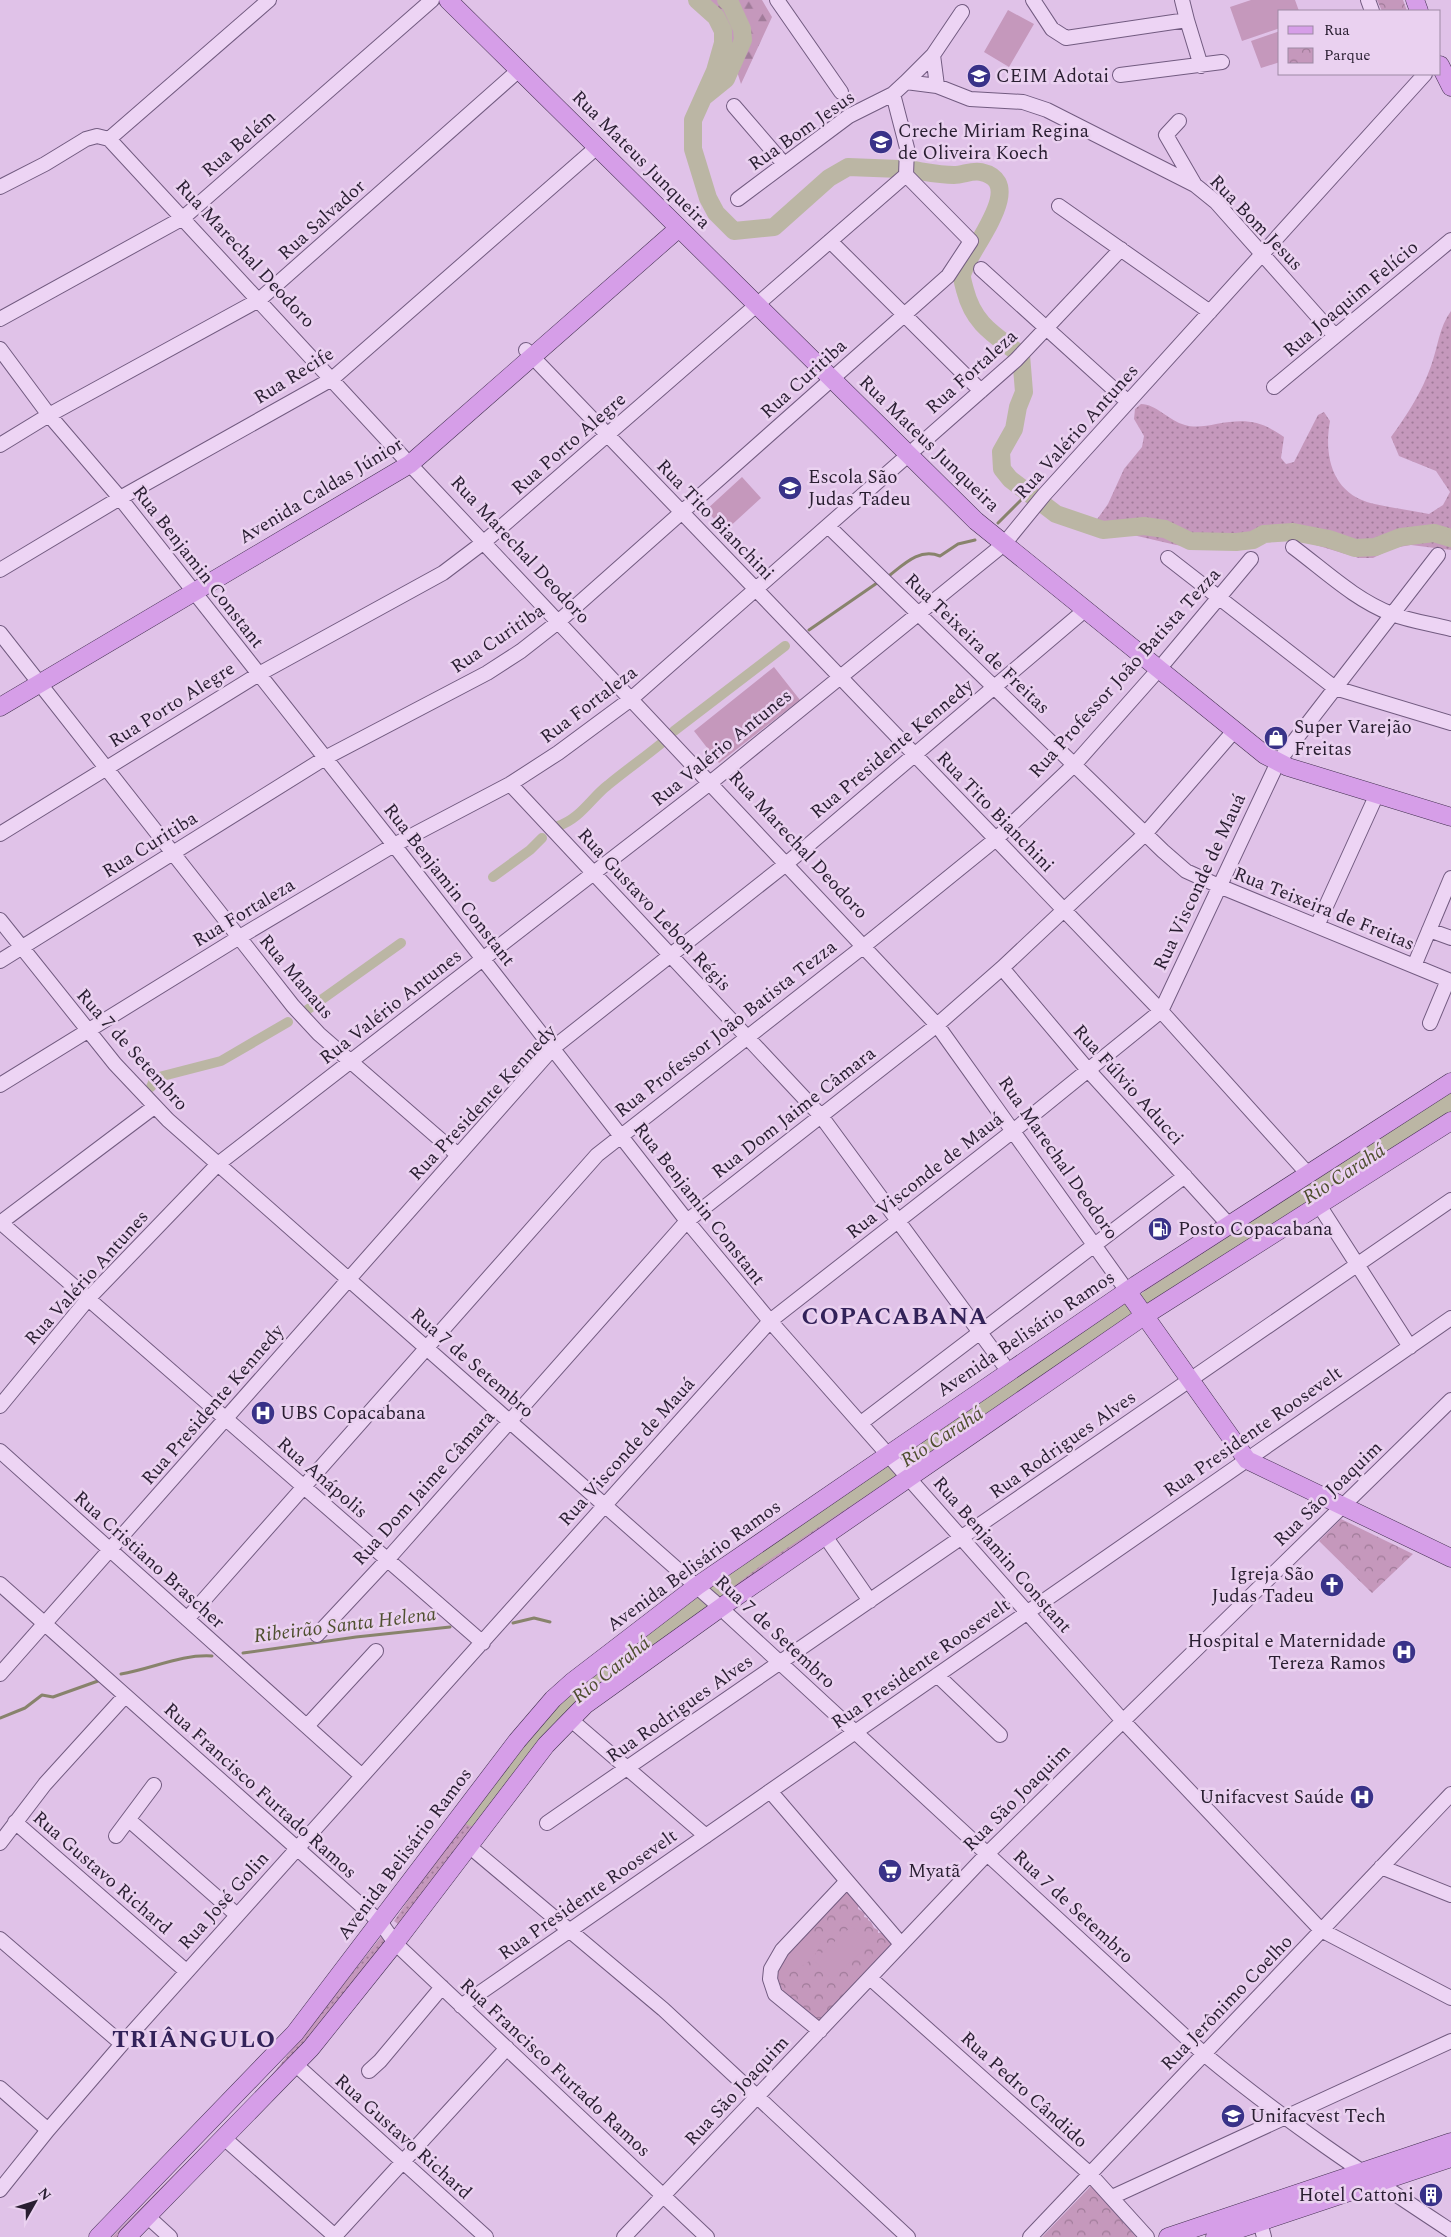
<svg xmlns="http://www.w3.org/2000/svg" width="1451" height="2237" font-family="Spectral,serif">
<defs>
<pattern id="grass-dots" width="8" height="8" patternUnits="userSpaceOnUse" patternTransform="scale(1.25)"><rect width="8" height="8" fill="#c598bc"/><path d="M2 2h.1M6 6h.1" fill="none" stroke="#a07b99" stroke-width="1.8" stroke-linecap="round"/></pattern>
<pattern id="forest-firs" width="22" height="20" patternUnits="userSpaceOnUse" patternTransform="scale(1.25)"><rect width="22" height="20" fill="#c598bc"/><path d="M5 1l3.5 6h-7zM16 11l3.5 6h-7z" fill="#a07b99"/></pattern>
<pattern id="park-crowns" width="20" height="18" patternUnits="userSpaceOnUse" patternTransform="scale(1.25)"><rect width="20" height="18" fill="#c598bc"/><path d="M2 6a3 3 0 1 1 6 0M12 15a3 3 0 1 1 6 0" fill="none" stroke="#a07b99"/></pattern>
</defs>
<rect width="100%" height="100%" fill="#e0c2e8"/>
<path fill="url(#grass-dots)" d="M1451 311V550L1411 545 1393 548 1373 558H1359L1309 543 1285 540 1261 541 1237 549 1221 550 1176 545 1133 535 1094 534 1093 525 1108 504 1124 469 1142 447 1144 436 1134 419 1135 409 1141 404C1156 404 1169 421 1185 425 1194 428 1207 426 1216 424 1245 419 1260 420 1284 437L1281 458 1286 464 1294 462 1318 415 1324 412 1330 421C1324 454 1331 490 1367 502 1384 507 1410 510 1429 514L1443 505 1450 492 1436 471 1399 456 1391 437C1407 415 1422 392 1431 366 1438 347 1439 327 1451 311Z
M1451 1088V1113L1152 1303 1142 1288Z
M1129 1295 1140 1310 909 1467 898 1453Z
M888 1462 896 1474V1476L725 1594H721L712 1586Z
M695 1593 706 1607 627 1665 399 1925 394 1921 445 1846 547 1713Z
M384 1933 391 1941 288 2068 119 2237H112L268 2080Z"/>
<path fill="url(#forest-firs)" d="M709 0H762L772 17 741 84 716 6Z"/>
<path fill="url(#park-crowns)" d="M1377 0H1403L1407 11H1382Z
M1341 1519 1413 1554 1372 1593 1319 1541Z
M846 1890 859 1900 858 1909 865 1913 864 1917 868 1918V1920L871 1922 874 1928 878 1930V1933L885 1932 894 1943 818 2024 784 1998 777 1985 778 1969 786 1955Z
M1091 2185 1136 2237H1042L1089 2188Z"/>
<path fill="#c598bc" d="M1251 0H1295L1299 11H1280V28L1242 41 1230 7Z
M1008 10 1034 24 1009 67 984 52Z
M1280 31V62L1261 68 1251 41Z
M742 477 761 498 725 531 706 510Z
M774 667 800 700 719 763 694 731Z
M852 1926 869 1945 831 1979 814 1960Z
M808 1934H817L821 1938C819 1957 805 1966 789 1973L783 1967V1960Z"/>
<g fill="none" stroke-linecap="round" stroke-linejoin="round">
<path stroke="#88836c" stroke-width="3" d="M998 523 1028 493
M890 575C905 563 920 548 940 556L958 544 975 540
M809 630 877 583
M513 1623 534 1618 550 1622
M627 1648 632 1653
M243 1653 356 1637 450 1627
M121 1674C152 1669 181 1654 212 1656
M0 1718 25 1708 42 1695 53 1697 98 1681"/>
<path stroke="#bbb6a4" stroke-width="10" d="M674 731 785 646
M558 826C580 819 591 798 608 785 626 770 645 757 663 742
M493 877 530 850 542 838
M307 1010 401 943
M151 1087 155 1078 221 1061 288 1022"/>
<path stroke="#bbb6a4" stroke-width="18" d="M697 0 716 17 723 31V43L715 71 693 120V149L708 198 716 213 734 231 774 227 829 178 848 167 900 169
M705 96 726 79 743 40 742 29 731 5 726 0
M913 170C926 172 941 175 954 175 963 175 972 170 981 172 1031 183 965 253 962 276 962 280 964 286 965 290 974 325 995 335 1021 355L1024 392 1018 407 1014 429 1001 452 1002 469 1010 479 1056 514 1103 530 1144 526 1165 529 1190 541 1236 542 1253 540 1264 534 1293 532 1329 539 1355 548 1375 547 1401 537 1434 533 1451 538
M472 1817 557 1714 612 1667 756 1558 980 1409 1451 1103"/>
<g stroke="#725b80" stroke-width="16">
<path id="minor" d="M777 0 841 92
M1033 0 1052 29 1066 38 1187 20 1182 0
M1368 0 1372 11
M1187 20 1201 66
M933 55 937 86
M1120 75 1222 62
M906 82 933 55 962 12
M734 106 784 164
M1179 121 1166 135 1195 185
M109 139 403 457 937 1025 1127 1291
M0 187 45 164 86 139 97 136 109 139 269 0
M738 199 849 116 893 94 906 82 937 86 970 99 1023 102 1047 110 1195 185 1216 202 1335 336
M1059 206 1210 312
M830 241 981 391
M981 269 1128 402
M0 319 183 218 432 0
M0 349 49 415 120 498 394 845 687 1221 770 1321 1123 1721 1321 1930 1451 1998
M526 350 1161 1011 1308 1174
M1274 387 1451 240
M0 445 49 415 259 300 519 70
M828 526 1163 851 1186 871 1219 886 1448 980 1430 1023
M1293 547C1324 570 1355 600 1392 614 1410 621 1432 624 1451 629
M1168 558 1335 688 1451 723
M0 570 120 498 332 379 597 147
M0 633 293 1006 319 1034 458 1155
M510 784 821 1116 1009 1372
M0 834 259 674 443 573 484 542 906 175 907 148 893 94
M0 920 115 1064 168 1120 712 1600 1204 2054C1282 2119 1366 2175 1451 2231
M1317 926 1377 794
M1429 930 1451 938
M0 961 325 758 487 673 521 651 558 622 948 276 971 241 906 175
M1414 966 1451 878
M1002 968 1088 1070 1229 1225
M0 1085 238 938 394 845 510 784 558 753 631 699 1016 360 1121 249
M1319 1205 1410 1347
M0 1222 483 1643
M0 1223 154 1107
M0 1406 88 1299 218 1164 710 783 1004 544 1044 495 1425 74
M861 1423 1185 1176
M0 1451 362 1776
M825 1536 870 1601
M0 1584 381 1923 395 1943 707 2237
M187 1619 597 1155 864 946 996 839 1074 765 1159 669 1251 559
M317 1635 387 1560 687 1221 937 1025 1002 968 1145 834 1234 731
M0 1674 553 1048 786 864 1085 610
M937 1675 1000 1735
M570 1719 706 1836
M307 1726 376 1651
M770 1791 901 1944
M129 1820 237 1915
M15 1822 186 1971
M547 1823 1451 1200
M116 1836 154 1785
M0 1843 45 1784 125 1696
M469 1846 663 2009 908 2237
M1381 1867 1451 1895
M0 1939 122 2044
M870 1978 1090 2174 1147 2237
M461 2006 1451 1318
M820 2031 775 1994 770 1979 771 1969 782 1950 847 1881
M295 2064 486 2237
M369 2071 380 2061 442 1987
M0 2088 48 2130
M224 2138 336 2237
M0 2190 48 2130 122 2044 770 1321 1013 1131 1161 1011 1278 762 1438 555
M1112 2197 1451 2041
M147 2216 170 2237
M1260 2222 1264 2237
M334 2237 507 2048
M624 2237 987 1854 1451 1400
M1030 2237 1451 1794"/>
</g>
<g stroke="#402f4e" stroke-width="19">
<path id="major" d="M448 0 976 521 1265 755 1288 767 1451 817
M1415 0 1419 11
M1440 65 1451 87
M0 707 410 464 679 228
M1127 1291 1247 1460 1451 1558
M98 2237 295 2033 517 1741 553 1699 572 1682 697 1586 1009 1372 1136 1285 1451 1082
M127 2237 311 2048 395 1943 546 1745 585 1705 730 1601 1141 1318 1451 1121
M1168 2237 1451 2142
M1215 2237 1451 2158"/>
</g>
<use href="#minor" stroke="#edd4f4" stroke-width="14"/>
<use href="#major" stroke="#d69ee8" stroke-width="18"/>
</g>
<defs>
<g id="school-disc" transform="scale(1.25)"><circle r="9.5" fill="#393288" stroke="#ead1f0"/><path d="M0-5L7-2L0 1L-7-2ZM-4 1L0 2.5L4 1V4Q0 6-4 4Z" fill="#fff"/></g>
<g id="shop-disc" transform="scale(1.25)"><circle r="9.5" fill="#393288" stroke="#ead1f0"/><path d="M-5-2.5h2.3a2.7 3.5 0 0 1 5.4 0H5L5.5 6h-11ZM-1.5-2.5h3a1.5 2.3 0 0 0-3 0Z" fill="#fff"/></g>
<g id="fuel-disc" transform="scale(1.25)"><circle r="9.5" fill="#393288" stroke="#ead1f0"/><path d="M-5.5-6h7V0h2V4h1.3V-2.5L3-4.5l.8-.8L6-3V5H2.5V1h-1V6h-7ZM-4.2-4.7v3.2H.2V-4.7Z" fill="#fff"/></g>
<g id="hospital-disc" transform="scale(1.25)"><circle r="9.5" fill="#393288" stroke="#ead1f0"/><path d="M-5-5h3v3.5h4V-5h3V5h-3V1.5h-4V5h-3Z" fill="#fff"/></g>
<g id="church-disc" transform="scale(1.25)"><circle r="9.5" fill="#393288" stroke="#ead1f0"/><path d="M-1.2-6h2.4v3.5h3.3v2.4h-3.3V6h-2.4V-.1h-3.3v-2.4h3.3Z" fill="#fff"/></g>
<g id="supermarket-disc" transform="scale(1.25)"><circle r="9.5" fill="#393288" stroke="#ead1f0"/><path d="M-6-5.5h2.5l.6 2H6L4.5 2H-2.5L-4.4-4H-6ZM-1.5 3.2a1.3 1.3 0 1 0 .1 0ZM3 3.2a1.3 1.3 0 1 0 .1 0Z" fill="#fff"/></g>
<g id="university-disc" transform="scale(1.25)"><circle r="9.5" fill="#393288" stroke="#ead1f0"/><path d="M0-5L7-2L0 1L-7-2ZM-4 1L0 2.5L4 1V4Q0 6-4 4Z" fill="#fff"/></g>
<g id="building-disc" transform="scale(1.25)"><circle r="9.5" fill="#393288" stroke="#ead1f0"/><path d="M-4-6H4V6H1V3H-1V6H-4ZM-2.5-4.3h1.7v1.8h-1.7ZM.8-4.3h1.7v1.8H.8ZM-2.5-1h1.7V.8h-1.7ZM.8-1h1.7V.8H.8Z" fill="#fff"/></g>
</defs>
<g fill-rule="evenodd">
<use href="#school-disc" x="979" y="76"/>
<use href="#school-disc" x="881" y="142"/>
<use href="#school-disc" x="790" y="488"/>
<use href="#shop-disc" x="1276" y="738"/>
<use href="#fuel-disc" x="1160" y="1229"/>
<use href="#hospital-disc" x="263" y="1413"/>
<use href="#church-disc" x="1332" y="1585"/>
<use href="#hospital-disc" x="1404" y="1652"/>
<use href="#hospital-disc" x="1362" y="1797"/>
<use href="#supermarket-disc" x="890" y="1871"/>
<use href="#university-disc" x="1233" y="2116"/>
<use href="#building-disc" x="1431" y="2195"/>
</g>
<g text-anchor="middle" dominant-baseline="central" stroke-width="5" stroke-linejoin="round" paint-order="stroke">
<g font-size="19" fill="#291e31" stroke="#ead1f0" text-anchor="start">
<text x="996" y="76">CEIM Adotai</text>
<text x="898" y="131">Creche Miriam Regina<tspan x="898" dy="22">de Oliveira Koech</tspan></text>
<text x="808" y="477">Escola São<tspan x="808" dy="22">Judas Tadeu</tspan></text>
<text x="1294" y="727">Super Varejão<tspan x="1294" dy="22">Freitas</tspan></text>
<text x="1178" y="1229">Posto Copacabana</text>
<text x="280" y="1413">UBS Copacabana</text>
<text x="1314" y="1574" text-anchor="end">Igreja São<tspan x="1314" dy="22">Judas Tadeu</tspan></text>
<text x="1386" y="1641" text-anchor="end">Hospital e Maternidade<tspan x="1386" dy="22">Tereza Ramos</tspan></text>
<text x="1344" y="1797" text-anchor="end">Unifacvest Saúde</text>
<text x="908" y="1871">Myatã</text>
<text x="1250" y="2116">Unifacvest Tech</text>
<text x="1414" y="2195" text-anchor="end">Hotel Cattoni</text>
</g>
<g font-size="19" fill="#291e31" stroke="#ead1f0">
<text transform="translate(802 131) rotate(-35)">Rua Bom Jesus</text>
<text transform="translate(239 144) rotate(-41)">Rua Belém</text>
<text transform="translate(641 160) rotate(45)">Rua Mateus Junqueira</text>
<text transform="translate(322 220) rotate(-42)">Rua Salvador</text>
<text transform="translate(1256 223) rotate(46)">Rua Bom Jesus</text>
<text transform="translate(245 254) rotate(47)">Rua Marechal Deodoro</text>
<text transform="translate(1351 299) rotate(-40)">Rua Joaquim Felício</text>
<text transform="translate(972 372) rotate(-42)">Rua Fortaleza</text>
<text transform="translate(294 376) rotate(-32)">Rua Recife</text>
<text transform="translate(804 379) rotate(-42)">Rua Curitiba</text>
<text transform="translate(1077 432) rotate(-48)">Rua Valério Antunes</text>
<text transform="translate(569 444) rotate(-41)">Rua Porto Alegre</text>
<text transform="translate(929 444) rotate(44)">Rua Mateus Junqueira</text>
<text transform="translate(321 491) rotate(-31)">Avenida Caldas Júnior</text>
<text transform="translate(715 520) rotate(46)">Rua Tito Bianchini</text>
<text transform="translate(520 550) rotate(47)">Rua Marechal Deodoro</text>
<text transform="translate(198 567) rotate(52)">Rua Benjamin Constant</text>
<text transform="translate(498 639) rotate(-34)">Rua Curitiba</text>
<text transform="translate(977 644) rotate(44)">Rua Teixeira de Freitas</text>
<text transform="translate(1125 673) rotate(-48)">Rua Professor João Batista Tezza</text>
<text transform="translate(172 705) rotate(-32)">Rua Porto Alegre</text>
<text transform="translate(589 705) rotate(-37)">Rua Fortaleza</text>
<text transform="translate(722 748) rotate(-39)">Rua Valério Antunes</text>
<text transform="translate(892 749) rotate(-40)">Rua Presidente Kennedy</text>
<text transform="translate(995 812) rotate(46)">Rua Tito Bianchini</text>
<text transform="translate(150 845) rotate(-32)">Rua Curitiba</text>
<text transform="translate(798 845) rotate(47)">Rua Marechal Deodoro</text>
<text transform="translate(1200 882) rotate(-65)">Rua Visconde de Mauá</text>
<text transform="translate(449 885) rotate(52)">Rua Benjamin Constant</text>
<text transform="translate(1324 909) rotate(22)">Rua Teixeira de Freitas</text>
<text transform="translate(654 910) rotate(47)">Rua Gustavo Lebon Régis</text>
<text transform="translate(244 913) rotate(-31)">Rua Fortaleza</text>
<text transform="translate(296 977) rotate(50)">Rua Manaus</text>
<text transform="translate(391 1007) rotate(-38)">Rua Valério Antunes</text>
<text transform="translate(726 1029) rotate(-38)">Rua Professor João Batista Tezza</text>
<text transform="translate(132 1050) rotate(48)">Rua 7 de Setembro</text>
<text transform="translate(1128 1085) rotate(48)">Rua Fúlvio Aducci</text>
<text transform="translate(483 1103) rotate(-47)">Rua Presidente Kennedy</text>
<text transform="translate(794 1113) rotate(-38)">Rua Dom Jaime Câmara</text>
<text transform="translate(1058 1158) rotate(55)">Rua Marechal Deodoro</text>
<text transform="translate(925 1176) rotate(-38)">Rua Visconde de Mauá</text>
<text transform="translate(699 1204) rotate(52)">Rua Benjamin Constant</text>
<text transform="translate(87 1278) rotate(-48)">Rua Valério Antunes</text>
<text transform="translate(1026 1334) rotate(-34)">Avenida Belisário Ramos</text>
<text transform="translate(472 1363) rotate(41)">Rua 7 de Setembro</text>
<text transform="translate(213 1405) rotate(-49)">Rua Presidente Kennedy</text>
<text transform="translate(1253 1432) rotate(-35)">Rua Presidente Roosevelt</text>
<text transform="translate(1063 1445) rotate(-35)">Rua Rodrigues Alves</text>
<text transform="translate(627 1452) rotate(-48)">Rua Visconde de Mauá</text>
<text transform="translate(322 1478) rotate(41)">Rua Anápolis</text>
<text transform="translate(424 1488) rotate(-48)">Rua Dom Jaime Câmara</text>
<text transform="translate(1328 1494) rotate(-44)">Rua São Joaquim</text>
<text transform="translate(1002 1555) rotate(49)">Rua Benjamin Constant</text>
<text transform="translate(149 1560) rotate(42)">Rua Cristiano Brascher</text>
<text transform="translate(694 1566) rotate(-36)">Avenida Belisário Ramos</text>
<text transform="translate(775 1632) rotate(43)">Rua 7 de Setembro</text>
<text transform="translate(921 1664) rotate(-35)">Rua Presidente Roosevelt</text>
<text transform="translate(680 1709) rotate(-35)">Rua Rodrigues Alves</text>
<text transform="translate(260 1791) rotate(42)">Rua Francisco Furtado Ramos</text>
<text transform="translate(1017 1798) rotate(-45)">Rua São Joaquim</text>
<text transform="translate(405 1854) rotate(-53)">Avenida Belisário Ramos</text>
<text transform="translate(102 1873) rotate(41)">Rua Gustavo Richard</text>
<text transform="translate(588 1895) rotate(-35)">Rua Presidente Roosevelt</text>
<text transform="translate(224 1901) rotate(-48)">Rua José Golin</text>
<text transform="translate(1073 1907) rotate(43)">Rua 7 de Setembro</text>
<text transform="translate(1227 2003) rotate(-46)">Rua Jerônimo Coelho</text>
<text transform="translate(555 2068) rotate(43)">Rua Francisco Furtado Ramos</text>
<text transform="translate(1024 2090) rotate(42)">Rua Pedro Cândido</text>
<text transform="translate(737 2091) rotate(-47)">Rua São Joaquim</text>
<text transform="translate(403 2137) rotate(42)">Rua Gustavo Richard</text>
</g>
<g font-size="20" font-style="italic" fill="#4f4f2f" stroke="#ead1f0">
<text transform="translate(1344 1174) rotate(-33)">Rio Carahá</text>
<text transform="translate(942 1437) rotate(-33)">Rio Carahá</text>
<text transform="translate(345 1625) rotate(-7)">Ribeirão Santa Helena</text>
<text transform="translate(611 1670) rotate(-39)">Rio Carahá</text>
</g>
<g font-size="24" font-weight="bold" letter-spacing="1" fill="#322259" stroke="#ead1f0">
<text x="895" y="1317">COPACABANA</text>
<text x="194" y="2040">TRIÂNGULO</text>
</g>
</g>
<rect x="1278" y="10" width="162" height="65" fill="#ead1f0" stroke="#9d89a4"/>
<rect x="1288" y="26" width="25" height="8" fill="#d69ee8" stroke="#9d89a4"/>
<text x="1324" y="35" font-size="15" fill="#291e31">Rua</text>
<rect x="1288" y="48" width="25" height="15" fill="url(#park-crowns)" stroke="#9d89a4"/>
<text x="1324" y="60" font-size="15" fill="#291e31">Parque</text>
<g transform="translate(35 2202) rotate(51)" stroke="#ead1f0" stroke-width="4" paint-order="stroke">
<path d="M0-4L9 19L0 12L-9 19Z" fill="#291e31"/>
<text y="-8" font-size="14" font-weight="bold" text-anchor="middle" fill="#291e31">N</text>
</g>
</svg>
